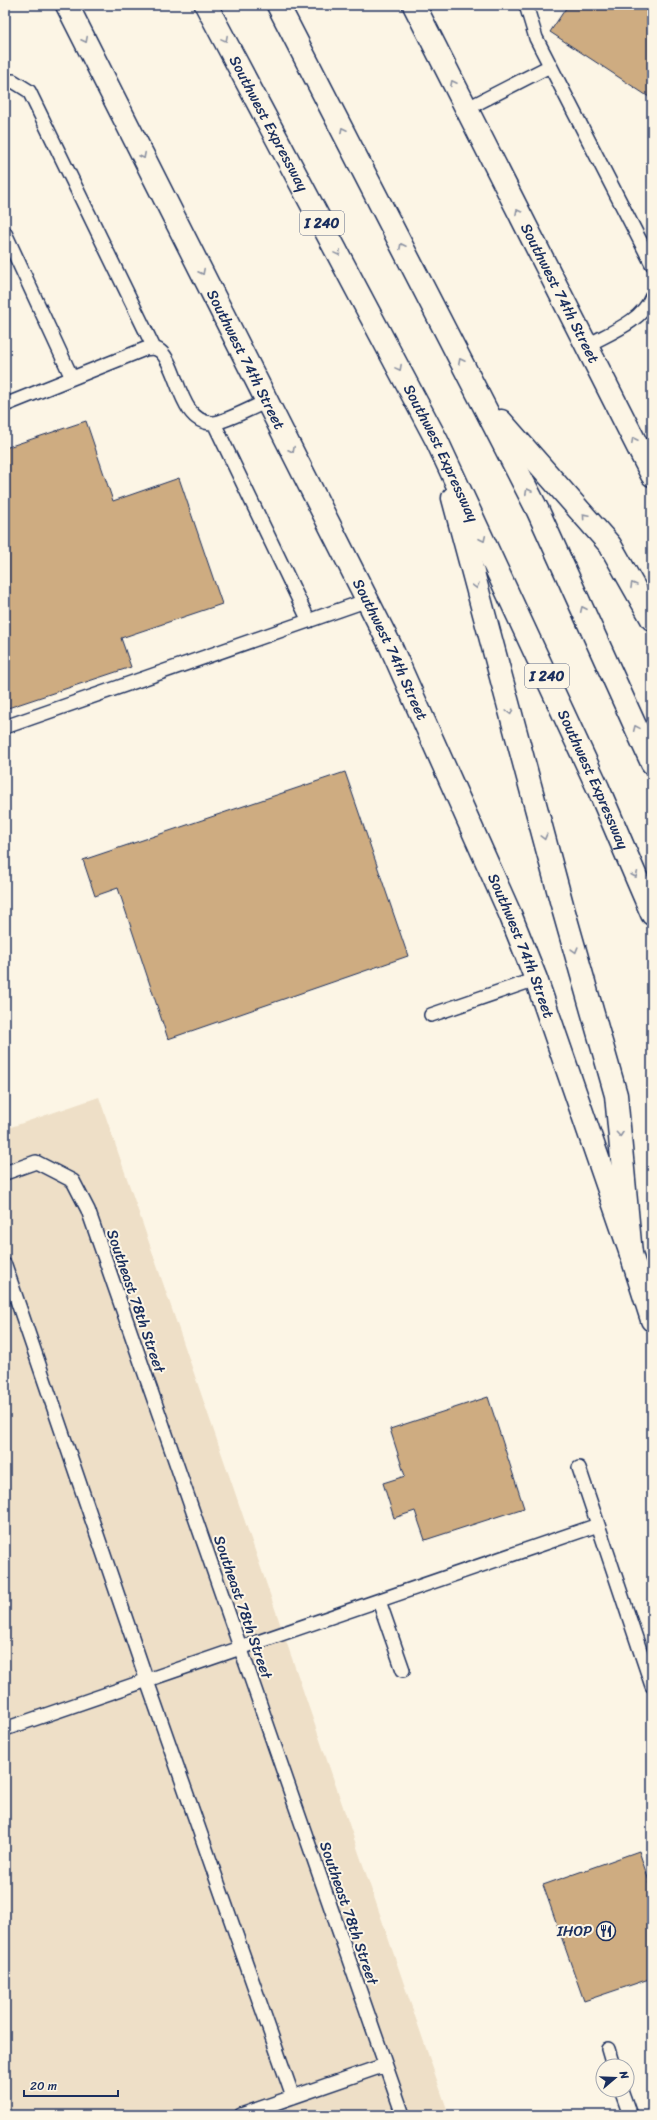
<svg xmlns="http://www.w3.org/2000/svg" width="657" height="2120" font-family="Sriracha,sans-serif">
<rect width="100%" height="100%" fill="#fcf5e5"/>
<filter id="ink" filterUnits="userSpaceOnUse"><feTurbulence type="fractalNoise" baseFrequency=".025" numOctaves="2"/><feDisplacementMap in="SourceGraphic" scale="8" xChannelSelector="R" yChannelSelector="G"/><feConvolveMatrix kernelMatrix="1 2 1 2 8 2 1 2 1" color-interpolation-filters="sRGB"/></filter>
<g filter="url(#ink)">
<path fill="#eedfc7" d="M99 1097 449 2115H5V1129Z"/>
<path fill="#ceac81" stroke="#1b2f5e" d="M568 5H644L652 10V99L550 32Z
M86 421 113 501 179 478 222 604 121 638 131 667 5 709V448Z
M345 772 408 956 168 1039 118 888 95 896 83 860Z
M488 1397 524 1508 425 1540 415 1511 394 1518 383 1483 405 1476 390 1429Z
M639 1851 650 1884H652V1978L584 2001 543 1885Z"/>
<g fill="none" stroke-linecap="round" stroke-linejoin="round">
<g stroke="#1b2f5e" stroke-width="16">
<path id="service" d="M526 5 536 38 652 264
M5 82 13 81 29 91 154 348
M466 109 550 66
M5 233 72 378
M586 346C609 333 642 322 652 296
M5 405 145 349C150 348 155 347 160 351 178 365 179 424 213 423 223 423 256 406 267 401
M214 423 309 621
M5 727 368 600
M431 1015 536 979
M5 1173 36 1162 73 1181 88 1210 403 2115
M5 1265 147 1681 293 2097
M579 1468 652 1686
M379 1601 403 1670
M5 1729 598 1525
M608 2049 613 2066
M621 2090 630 2115
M241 2115 385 2065"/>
</g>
<g stroke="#1b2f5e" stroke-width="25">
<g id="secondary">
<path id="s1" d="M67 5 390 645 510 914 536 979 631 1254 652 1320"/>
<path id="s2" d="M414 5 652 475"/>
</g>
</g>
<g stroke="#1b2f5e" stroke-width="25">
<g id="motorway">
<path id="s3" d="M206 5 437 441 598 788 652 914"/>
<path d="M278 5 538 511 652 763"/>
<path d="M501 421 610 545 652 619"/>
<path d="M453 498 564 912 616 1095 631 1254"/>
</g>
</g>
<use href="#service" stroke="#fcf5e5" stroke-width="13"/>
<use href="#secondary" stroke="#fcf5e5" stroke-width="22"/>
<use href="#motorway" stroke="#fcf5e5" stroke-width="22"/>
</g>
<defs><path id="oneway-chevron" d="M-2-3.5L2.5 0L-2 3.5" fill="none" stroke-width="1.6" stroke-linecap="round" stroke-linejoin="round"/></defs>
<g stroke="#8c92a2">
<use href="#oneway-chevron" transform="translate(225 39) rotate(62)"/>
<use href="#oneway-chevron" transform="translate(85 40) rotate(63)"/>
<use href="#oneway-chevron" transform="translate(453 83) rotate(-117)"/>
<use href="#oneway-chevron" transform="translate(343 130) rotate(-117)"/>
<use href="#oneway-chevron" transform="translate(143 156) rotate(63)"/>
<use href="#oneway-chevron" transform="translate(518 212) rotate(-117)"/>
<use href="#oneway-chevron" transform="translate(402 246) rotate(-117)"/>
<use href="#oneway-chevron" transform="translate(338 253) rotate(62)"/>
<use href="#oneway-chevron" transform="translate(202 272) rotate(63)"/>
<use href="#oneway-chevron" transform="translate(461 361) rotate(-117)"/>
<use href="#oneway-chevron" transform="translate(399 368) rotate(62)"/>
<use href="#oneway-chevron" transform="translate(634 440) rotate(-117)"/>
<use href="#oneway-chevron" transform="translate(292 450) rotate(63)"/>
<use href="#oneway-chevron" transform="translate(528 491) rotate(-117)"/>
<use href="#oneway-chevron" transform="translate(585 516) rotate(-131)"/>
<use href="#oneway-chevron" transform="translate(483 539) rotate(65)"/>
<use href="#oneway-chevron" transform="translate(633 585) rotate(-119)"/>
<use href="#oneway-chevron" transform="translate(476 586) rotate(75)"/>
<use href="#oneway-chevron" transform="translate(583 609) rotate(-115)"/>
<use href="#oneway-chevron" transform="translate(510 712) rotate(75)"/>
<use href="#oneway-chevron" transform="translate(636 728) rotate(-114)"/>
<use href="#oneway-chevron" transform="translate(544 837) rotate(75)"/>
<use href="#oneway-chevron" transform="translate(635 875) rotate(67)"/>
<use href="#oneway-chevron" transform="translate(575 950) rotate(74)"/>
<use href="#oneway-chevron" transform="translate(620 1134) rotate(85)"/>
</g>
</g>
<defs>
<g id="restaurant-ring" transform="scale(1)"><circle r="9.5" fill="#fcf5e5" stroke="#1b2f5e" stroke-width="1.5"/><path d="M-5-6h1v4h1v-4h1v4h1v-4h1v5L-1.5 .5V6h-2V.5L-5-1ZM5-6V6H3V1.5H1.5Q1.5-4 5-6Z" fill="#1b2f5e"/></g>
</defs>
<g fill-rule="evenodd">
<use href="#restaurant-ring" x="606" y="1931"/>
</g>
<g text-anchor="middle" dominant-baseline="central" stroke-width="4" stroke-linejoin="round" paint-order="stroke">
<g fill="#fcf5e5" stroke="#5e6a86" stroke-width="1">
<rect x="300" y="211" width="44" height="24" rx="3"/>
<rect x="525" y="664" width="44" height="24" rx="3"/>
</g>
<g font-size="14" font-weight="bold" fill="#1b2f5e">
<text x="322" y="223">I 240</text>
<text x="547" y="676">I 240</text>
</g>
<g font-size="15" fill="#1b2f5e" stroke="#fcf5e5">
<text stroke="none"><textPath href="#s3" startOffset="134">Southwest Expressway</textPath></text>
<text stroke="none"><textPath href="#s2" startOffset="323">Southwest 74th Street</textPath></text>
<text stroke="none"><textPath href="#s1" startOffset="397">Southwest 74th Street</textPath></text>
<text stroke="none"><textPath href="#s3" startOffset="506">Southwest Expressway</textPath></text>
<text stroke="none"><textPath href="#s1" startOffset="721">Southwest 74th Street</textPath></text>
<text stroke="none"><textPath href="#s3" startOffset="866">Southwest Expressway</textPath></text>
<text stroke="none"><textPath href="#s1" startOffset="1045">Southwest 74th Street</textPath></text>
<text transform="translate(136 1301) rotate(71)">Southeast 78th Street</text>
<text transform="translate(243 1607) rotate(71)">Southeast 78th Street</text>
<text transform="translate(349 1913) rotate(71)">Southeast 78th Street</text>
</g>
<g font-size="15" fill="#1b2f5e" stroke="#fcf5e5" text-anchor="end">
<text x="592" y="1931">IHOP</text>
</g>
</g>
<rect width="657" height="2120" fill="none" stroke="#fcf5e5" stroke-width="20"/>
<rect x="10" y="10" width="637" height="2100" fill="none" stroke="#1b2f5e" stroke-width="1.5" filter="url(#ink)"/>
<g transform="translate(615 2078) rotate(71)"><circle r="19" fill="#fcf5e5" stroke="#a2a6af"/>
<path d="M0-3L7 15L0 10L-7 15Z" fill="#1b2f5e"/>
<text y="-6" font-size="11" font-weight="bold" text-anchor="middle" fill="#1b2f5e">N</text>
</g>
<path d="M24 2090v6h94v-6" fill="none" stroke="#1b2f5e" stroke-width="2"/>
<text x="30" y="2090" font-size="12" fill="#1b2f5e" stroke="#fcf5e5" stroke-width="3" paint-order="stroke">20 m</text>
</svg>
